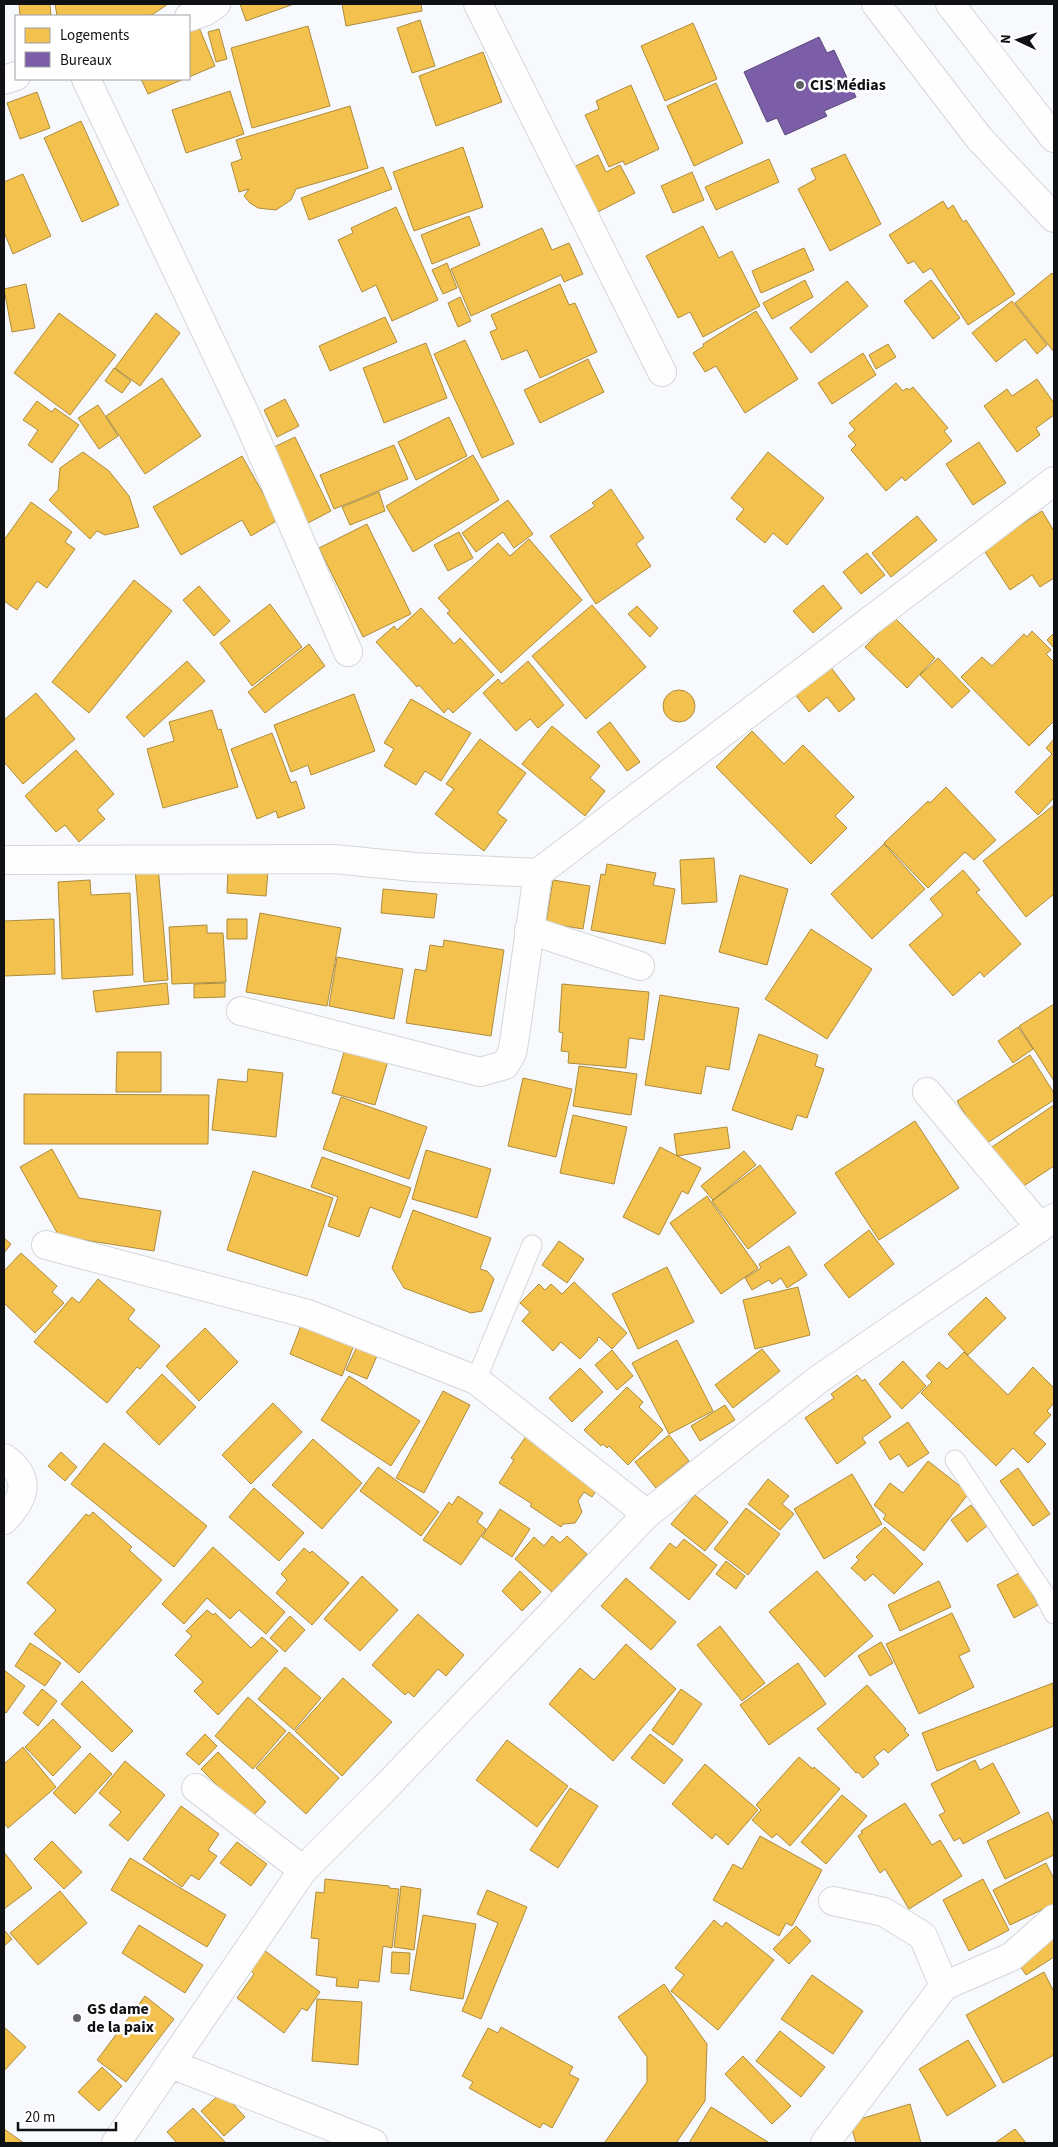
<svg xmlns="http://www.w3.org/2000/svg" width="1058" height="2147" font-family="'Source Sans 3',sans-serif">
<rect width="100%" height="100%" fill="#f7f9fc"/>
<path fill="#f2c14e" stroke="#ae8c3d" d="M19 4H50L51 16H20Z
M55 4H168L152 15 146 16H57Z
M240 4H294L246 21Z
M342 4H421L422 11 346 26Z
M420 20 435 66 412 73 397 28Z
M693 23 717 79 665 101 641 46Z
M198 25 215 66 189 77V29Z
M308 26 330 106 252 128 231 48Z
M219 29 227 59 216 62 208 32Z
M483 52 502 102 436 126 419 76Z
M141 79H184L148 94Z
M716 83 743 143 694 166 667 106Z
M631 85 659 149 625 165 623 161 609 167 585 115 599 109 596 101Z
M230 91 244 134 186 153 172 110Z
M37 92 50 128 20 139 7 103Z
M350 106 368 168 296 189 291 200 276 210 258 208 250 203 244 196 249 189 239 192 231 163 242 159 236 140Z
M81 121 119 205 82 222 44 138Z
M463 147 483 207 414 231 393 172Z
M845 154 881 224 830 251 798 189 816 179 811 169Z
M598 155 606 172 620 165 635 193 590 216 570 169Z
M769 159 779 182 716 210 705 187Z
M383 167 392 189 309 220 301 198Z
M692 172 704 200 673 213 661 186Z
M23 174 51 236 13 254 4 232V182Z
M943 201 948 209 953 205 963 222 966 220 1015 294 968 325 931 268 923 273 914 261 908 264 889 235Z
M396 207 438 300 392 321 376 285 362 292 338 240 353 233 351 228Z
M469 216 480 245 432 264 421 235Z
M703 226 719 258 732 251 760 306 703 337 690 312 678 318 646 256Z
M542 228 552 250 569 243 583 274 564 282 561 275 471 316 451 269Z
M804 248 814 270 761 293 752 271Z
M447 263 457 288 443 294 432 270Z
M1052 273 1054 276V352L1015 303Z
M805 280 813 297 772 319 763 303Z
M931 280 960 318 933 339 904 301Z
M847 281 868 306 811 353 790 328Z
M26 284 35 328 12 332 4 289Z
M560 284 569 305 575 303 597 352 540 378 527 350 502 360 490 332 497 329 491 315Z
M460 297 471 321 458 327 448 303Z
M1012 301 1047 345 1037 354 1025 339 996 362 972 333Z
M756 311 798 379 745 413 716 366 705 372 693 353 704 346 703 344Z
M59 313 116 355 70 415 14 373Z
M156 313 180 333 140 386 115 368Z
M385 317 397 342 330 371 319 346Z
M465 340 514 444 482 458 434 354Z
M426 343 447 398 384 423 363 368Z
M888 344 896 357 876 369 869 355Z
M863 353 876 375 832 404 818 383Z
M588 359 604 392 540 423 524 390Z
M114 368 131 381 122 393 105 381Z
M162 378 201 436 145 474 106 416Z
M1037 379 1054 403V415L1036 428 1040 435 1017 452 984 406 1007 389 1012 396Z
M896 383 903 391 907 388 909 390 913 387 948 428 944 431 952 441 905 481 902 477 886 491 851 450 856 445 848 436 855 430 849 423Z
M285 399 299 426 277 437 264 410Z
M37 401 52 412 55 408 79 425 52 463 28 445 38 430 23 420Z
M98 405 118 436 99 449 78 418Z
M449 417 467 456 416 480 398 442Z
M295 437 331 511 308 523 272 448Z
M979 442 1006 483 973 505 946 464Z
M394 445 408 479 334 509 320 475Z
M83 452 109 471 129 496 139 527 105 535 97 531 90 539 49 500 58 490 60 468Z
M768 452 824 498 787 545 773 533 765 543 736 519 744 509 731 498Z
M473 455 499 500 413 552 386 506Z
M242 456 278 520 251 536 242 520 181 555 153 507Z
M611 489 644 538 636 544 651 566 596 604 550 536 595 506 592 503Z
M379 492 385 511 350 525 342 507Z
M508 500 533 534 514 548 503 532 476 552 462 533Z
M31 502 72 532 65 542 75 549 47 588 37 581 17 610 4 601V540Z
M1042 511 1054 531V578L1040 587 1032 575 1010 590 983 549Z
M917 516 937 540 891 577 872 553Z
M367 524 411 614 363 637 319 548Z
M459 532 473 558 448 571 434 545Z
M529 539 582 600 501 673 447 613 450 611 438 598 498 543 510 556Z
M867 553 885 575 861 594 843 572Z
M134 580 172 611 89 713 52 682Z
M823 585 842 608 813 633 793 611Z
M199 586 230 621 214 636 183 600Z
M270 604 302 647 252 686 220 643Z
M592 605 646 667 586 719 532 656Z
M637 606 658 628 650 637 628 614Z
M421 608 454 644 460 638 494 675 453 713 448 708 444 713 419 685 417 687 376 642 394 626 397 630Z
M894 617 935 658 907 688 865 647Z
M1032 631 1051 650 1046 654 1054 662V721L1029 746 961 677 982 657 992 666 1024 634 1027 637Z
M1054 633V648L1047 640Z
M309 644 325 666 265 713 248 692Z
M938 658 970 691 952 708 920 675Z
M187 661 205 681 144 737 126 717Z
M528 661 564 705 538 728 530 719 516 731 483 693 498 679 502 684Z
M829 665 855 699 839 712 827 697 809 712 794 693Z
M663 706a16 16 0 1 1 32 0a16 16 0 1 1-32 0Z
M36 693 75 739 23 784 4 762V720Z
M354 694 375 751 311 775 308 765 291 772 274 725Z
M411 699 471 733 441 781 425 771 416 785 384 766 394 749 384 743Z
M212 710 218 730 221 729 238 787 163 808 147 749 174 741 169 722Z
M610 722 640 762 627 771 597 732Z
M552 726 600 766 590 778 605 791 585 816 522 764Z
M752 731 784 764 803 745 854 797 835 816 847 828 811 864 716 767Z
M272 733 291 783 296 781 305 808 278 818 276 811 257 819 231 749Z
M480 739 526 773 497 813 507 820 484 851 435 814 454 789 446 784Z
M1054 739V798L1038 815 1015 792 1052 754 1046 748Z
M76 750 114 794 97 810 105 819 79 842 65 825 56 832 25 796Z
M946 787 996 840 974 860 965 852 928 888 884 843 928 801 930 803Z
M1054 805V894L1026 917 983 861Z
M884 844 925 889 872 939 831 894Z
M714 858 717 902 682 904 680 860Z
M607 864 656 873 653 885 675 889 665 944 591 930 601 874 605 875Z
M158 866 168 980 144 982 135 868Z
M228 868 268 871 266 896 227 893Z
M963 870 980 890 976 892 1021 944 984 977 980 972 953 996 909 945 943 915 930 899Z
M740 875 788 889 767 965 719 952Z
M90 880 91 895 130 893 133 975 62 979 58 882Z
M553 880 590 886 583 929 546 923Z
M383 889 437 894 434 918 381 913Z
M260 913 341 928 327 1006 246 992Z
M54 919 55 974 4 976V921Z
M227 919H247V939H227Z
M207 925V933H223L226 982 172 984 169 927Z
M811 929 872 969 827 1039 765 999Z
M444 940 504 950 491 1036 406 1023 415 969 426 971 430 945 443 947Z
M337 957 403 969 394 1019 329 1006Z
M167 983 169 1004 96 1012 93 991Z
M225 983V997L194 998V984Z
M562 984 649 992 644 1040 629 1038 626 1068 568 1063 569 1052 561 1051 563 1033 559 1032Z
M660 995 739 1008 729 1070 706 1066 701 1094 645 1085Z
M1054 1004V1081L1019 1026Z
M1018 1027 1033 1049 1013 1063 998 1041Z
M759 1034 818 1055 815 1066 824 1069 807 1118 797 1115 792 1130 732 1110Z
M347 1042 390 1054 375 1105 332 1093Z
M117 1052H161V1092H116Z
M1030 1055 1054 1093V1100L984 1145 957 1101Z
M579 1066 637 1074 631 1115 573 1106Z
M248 1069 283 1073 276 1137 212 1130 218 1079 247 1082Z
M523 1078 572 1089 556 1157 508 1146Z
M24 1094 209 1095 208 1144H24Z
M341 1097 427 1127 409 1179 323 1149Z
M1054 1105V1166L1016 1191 989 1149Z
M573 1115 627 1127 614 1184 560 1173Z
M915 1121 959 1188 879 1240 835 1173Z
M727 1127 730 1148 677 1156 674 1134Z
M660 1147 701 1168 688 1194 682 1191 659 1235 623 1217Z
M52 1149 79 1198 161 1211 154 1251 59 1236 20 1167Z
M426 1150 491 1169 477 1218 412 1199Z
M744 1151 756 1165 713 1200 701 1186Z
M322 1157 411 1188 400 1218 370 1207 359 1237 328 1226 338 1197 311 1187Z
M760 1165 796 1213 748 1249 712 1201Z
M253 1171 333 1198 307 1276 227 1250Z
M707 1196 758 1268 721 1294 670 1223Z
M413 1210 491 1238 480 1269 487 1271 494 1279 482 1311 471 1313 404 1288 392 1268Z
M869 1230 894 1264 849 1298 824 1265Z
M4 1238 11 1244 4 1253Z
M559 1241 584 1259 567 1283 542 1265Z
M789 1246 807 1275 787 1288 781 1278 772 1284 769 1280 752 1290 745 1278 761 1268 759 1264Z
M21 1253 57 1286 52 1292 64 1303 35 1333 4 1303V1271Z
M667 1267 694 1322 638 1349 612 1294Z
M98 1279 135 1310 128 1319 160 1346 140 1369 137 1367 107 1403 34 1342 72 1297 79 1303Z
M574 1282 627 1333 612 1349 599 1337 597 1339 598 1340 580 1359 561 1342 553 1351 522 1321 530 1312 520 1303 539 1284 545 1290 551 1284 562 1294Z
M798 1287 810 1335 755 1349 743 1300Z
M986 1297 1006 1318 968 1355 948 1334Z
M302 1323 354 1345 342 1376 290 1354Z
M205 1328 238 1362 199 1401 166 1366Z
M360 1340 380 1349 367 1379 346 1370Z
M677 1340 713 1411 669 1434 632 1363Z
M762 1349 780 1371 733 1408 715 1385Z
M612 1350 633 1376 617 1390 595 1365Z
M964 1352 1008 1395 1033 1367 1054 1388V1403L1047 1411 1051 1415 1034 1433 1046 1444 1028 1463 1013 1448 996 1466 921 1393 932 1382 926 1376 939 1362 947 1369Z
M903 1361 926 1386 902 1409 879 1384Z
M580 1368 603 1392 572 1422 549 1398Z
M162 1374 196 1407 159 1445 126 1412Z
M857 1375 862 1381 865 1379 891 1417 862 1438 866 1443 837 1464 805 1418 834 1398 831 1394Z
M349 1376 420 1421 391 1466 321 1420Z
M627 1387 643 1402 639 1407 663 1430 628 1465 609 1446 607 1448 603 1444 601 1446 584 1430Z
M443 1391 470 1405 424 1493 396 1478Z
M273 1403 302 1432 251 1484 222 1455Z
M725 1405 735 1420 700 1441 691 1426Z
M908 1422 929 1453 908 1467 899 1454 890 1460 879 1442Z
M527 1435 601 1483 592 1497 584 1492 578 1501 582 1512 575 1523 563 1524 561 1527 530 1506 532 1504 499 1483 514 1460 511 1458Z
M669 1435 689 1461 656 1488 635 1462Z
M313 1439 362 1483 322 1529 272 1485Z
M104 1443 207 1526 174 1567 71 1484Z
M61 1452 77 1467 65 1481 48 1466Z
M928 1461 969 1493 924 1551 883 1519 886 1515 874 1505 890 1483 903 1493Z
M378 1467 439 1512 421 1536 360 1491Z
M1018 1468 1050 1514 1033 1526 1000 1481Z
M852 1474 882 1524 824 1559 794 1509Z
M768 1479 789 1496 782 1504 794 1514 780 1530 748 1504Z
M254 1488 304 1533 279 1561 229 1517Z
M695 1495 728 1522 705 1551 671 1524Z
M458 1496 483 1513 477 1522 486 1529 461 1565 423 1540 449 1502 452 1505Z
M971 1505 987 1526 967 1542 951 1520Z
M746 1508 780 1534 748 1575 714 1549Z
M500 1509 530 1529 512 1557 482 1537Z
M93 1512 132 1547 129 1550 162 1580 79 1673 34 1634 56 1610 27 1583 86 1514 89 1516Z
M885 1527 923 1564 894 1594 873 1574 865 1581 851 1568 859 1560 856 1557Z
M552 1536 560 1543 567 1536 587 1554 552 1592 515 1559 534 1537 544 1546Z
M684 1539 717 1565 689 1600 650 1568 670 1543 676 1548Z
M213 1547 285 1612 266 1634 239 1610 230 1619 207 1598 184 1624 162 1604Z
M304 1548 310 1553 312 1551 349 1583 312 1625 276 1593 287 1580 281 1574Z
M726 1561 745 1576 736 1589 716 1574Z
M520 1571 541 1592 522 1611 502 1591Z
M817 1571 873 1636 825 1677 769 1612Z
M1021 1572 1038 1605 1014 1618 997 1585Z
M362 1576 398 1610 360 1651 324 1619Z
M626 1578 676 1622 651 1650 601 1606Z
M939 1581 951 1607 900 1631 888 1605Z
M207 1610 213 1615 215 1613 251 1648 262 1637 278 1651 218 1715 194 1691 203 1682 175 1655 192 1636 186 1631Z
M952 1613 970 1651 959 1656 974 1687 919 1714 886 1644Z
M418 1614 464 1655 446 1676 438 1669 414 1697 408 1692 405 1695 372 1665Z
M290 1616 305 1630 285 1652 270 1638Z
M720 1626 765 1683 742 1701 697 1645Z
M881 1642 893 1663 870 1676 858 1656Z
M30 1643 61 1663 45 1686 15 1666Z
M626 1644 676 1689 613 1761 549 1704 580 1668 594 1680Z
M798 1663 826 1704 769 1745 740 1705Z
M285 1667 321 1698 294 1730 258 1699Z
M4 1670 25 1686 6 1713 4 1711Z
M343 1678 392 1722 342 1776 295 1731Z
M82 1681 133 1731 112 1752 61 1704Z
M1053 1683 1054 1726 937 1771 922 1733Z
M867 1685 906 1729 904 1730 909 1735 888 1753 884 1749 874 1757 879 1764 863 1778 858 1772 856 1773 817 1729Z
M42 1689 57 1701 38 1726 23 1713Z
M681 1689 702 1704 673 1745 652 1730Z
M248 1697 286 1731 253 1769 215 1736Z
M53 1719 81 1747 53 1776 25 1747Z
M289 1732 339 1778 306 1814 256 1768Z
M205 1734 217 1746 199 1765 186 1754Z
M650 1734 683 1760 664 1784 631 1758Z
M507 1740 568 1786 537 1827 476 1780Z
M23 1747 56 1787 8 1828 4 1823V1764Z
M218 1752 266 1802 250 1819 201 1769Z
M90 1753 112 1774 75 1814 53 1793Z
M799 1757 813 1769 814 1767 840 1789 790 1846 777 1834 772 1838 752 1820 761 1810 756 1805Z
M975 1760 980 1770 993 1763 1020 1813 963 1844 960 1838 954 1841 939 1815 945 1812 931 1784Z
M125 1761 165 1795 128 1841 109 1825 121 1812 99 1793Z
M705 1764 758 1810 728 1845 716 1834 712 1839 672 1804Z
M570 1788 598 1806 558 1868 530 1850Z
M842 1795 867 1816 826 1864 801 1842Z
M905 1803 932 1845 940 1840 962 1876 909 1909 885 1869 880 1873 858 1836 862 1833 861 1831Z
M181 1806 219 1834 208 1850 217 1856 199 1880 191 1875 182 1887 143 1859Z
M1048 1812 1054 1825V1855L1005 1879 987 1841Z
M760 1836 822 1870 792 1926 786 1923 779 1936 713 1900 733 1864 742 1869Z
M52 1841 82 1872 64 1889 34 1859Z
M237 1842 267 1864 251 1886 220 1863Z
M4 1852 32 1888 4 1909Z
M130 1858 226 1915 207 1947 111 1890Z
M1046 1863 1054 1879V1904L1010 1925 993 1890Z
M325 1879 389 1886V1888L399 1889 392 1948 383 1946 379 1982 359 1980 358 1988 336 1986 337 1978 316 1975 319 1939 311 1938 316 1892 324 1893Z
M983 1879 1009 1930 969 1951 943 1900Z
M401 1886 421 1889 414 1950 394 1947Z
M487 1890 527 1907 481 2019 462 2011 498 1923 477 1914Z
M60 1891 87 1923 38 1965 10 1933Z
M423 1915 476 1924 463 1999 410 1990Z
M714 1920 722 1927 726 1922 774 1960 718 2030 671 1991 684 1975 675 1968Z
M139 1925 203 1965 185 1993 122 1953Z
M796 1926 811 1941 789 1964 773 1949Z
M4 1930 12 1939 4 1946Z
M1054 1935V1957L1026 1975 1016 1960Z
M264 1950 320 1992 307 2011 302 2008 284 2033 237 1998 254 1974 250 1970Z
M392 1952 410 1953 409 1974 391 1973Z
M1044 1972 1054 1992V2055L1003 2083 966 2015Z
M812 1975 863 2011 833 2054 781 2019Z
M664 1984 707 2044 705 2101 676 2143H607L605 2142 647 2082V2057L618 2017Z
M145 1996 174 2019 126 2082 97 2060Z
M317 1999 362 2002 358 2065 312 2061Z
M4 2027 26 2047 4 2071Z
M501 2027 573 2067 569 2074 579 2079 552 2128 543 2123 540 2128 469 2088 473 2082 462 2076 488 2028 498 2033Z
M780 2031 825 2067 801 2097 756 2061Z
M968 2040 996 2086 947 2116 919 2069Z
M743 2056 791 2106 772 2124 725 2074Z
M102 2067 122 2086 99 2111 78 2092Z
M222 2092 245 2117 224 2136 201 2111Z
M910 2104 921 2143H856L850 2122Z
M711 2107 768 2142 767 2143H689Z
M193 2108 226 2143H177L167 2132Z
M4 2129 24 2143H4Z
M1015 2129 1026 2143H995Z"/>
<path fill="#7b5ea7" stroke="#5b477b" d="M819 37 827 53 834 50 856 97 824 111 827 116 785 135 777 118 767 122 744 72Z"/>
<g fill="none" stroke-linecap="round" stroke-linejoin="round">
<g stroke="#d4d7da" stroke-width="21">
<path id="lane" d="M476 1380 532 1245
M955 1460 1043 1592 1054 1614"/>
</g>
<g stroke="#d4d7da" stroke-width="30">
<path id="street" d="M478 4 662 372
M876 4 979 138 1054 218
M189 17 204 12 216 4
M86 79 246 416 348 652
M4 80 16 76
M4 860 334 859 414 867 538 873 1054 481
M529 930 640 966
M241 1011 480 1072 505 1065 512 1053 515 1036 538 873
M927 1092 1040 1227
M46 1245 308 1314 476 1380 647 1514
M4 1458C33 1478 24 1499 4 1520
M196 1788 303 1870
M833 1901 884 1912 923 1936 944 1986
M171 2064 373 2143
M116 2143 303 1870 381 1792 647 1514 819 1379 1054 1218
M825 2143 944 1986 1011 1957 1054 1919"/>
</g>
<g stroke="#d4d7da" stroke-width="30">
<path id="primary" d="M950 4 1054 138"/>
</g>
<use href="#lane" stroke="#fefeff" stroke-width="19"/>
<use href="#street" stroke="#fefeff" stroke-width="28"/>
<use href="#primary" stroke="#fefeff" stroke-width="28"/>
</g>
<g fill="#606265" stroke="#fff" stroke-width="2">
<circle cx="800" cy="85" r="5"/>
<circle cx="77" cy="2018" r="5"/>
</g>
<g text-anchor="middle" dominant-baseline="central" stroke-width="5" stroke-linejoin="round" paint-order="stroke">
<g font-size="16" font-weight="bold" fill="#0f1114" stroke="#fff" text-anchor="start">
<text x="810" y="85">CIS Médias</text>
<text x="87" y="2009">GS dame<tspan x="87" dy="18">de la paix</tspan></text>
</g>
</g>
<rect width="1058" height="2147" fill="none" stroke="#0f1114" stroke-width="10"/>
<rect x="15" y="15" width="175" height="65" fill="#ffffff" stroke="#9fa0a1"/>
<rect x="25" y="28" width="25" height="15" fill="#f2c14e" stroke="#9fa0a1"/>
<text x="60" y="40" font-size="15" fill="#0f1114">Logements</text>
<rect x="25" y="52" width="25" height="15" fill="#7b5ea7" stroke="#9fa0a1"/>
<text x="60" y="65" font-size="15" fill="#0f1114">Bureaux</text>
<g transform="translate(1018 40) rotate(274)" stroke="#ffffff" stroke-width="4" paint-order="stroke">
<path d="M0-4L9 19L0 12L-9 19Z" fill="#0f1114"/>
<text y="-8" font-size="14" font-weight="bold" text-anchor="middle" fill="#0f1114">N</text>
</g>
<path d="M18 2122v8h98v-8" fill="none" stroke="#0f1114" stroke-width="2.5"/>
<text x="25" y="2122" font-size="15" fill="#0f1114" stroke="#ffffff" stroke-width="4" paint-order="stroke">20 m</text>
</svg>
